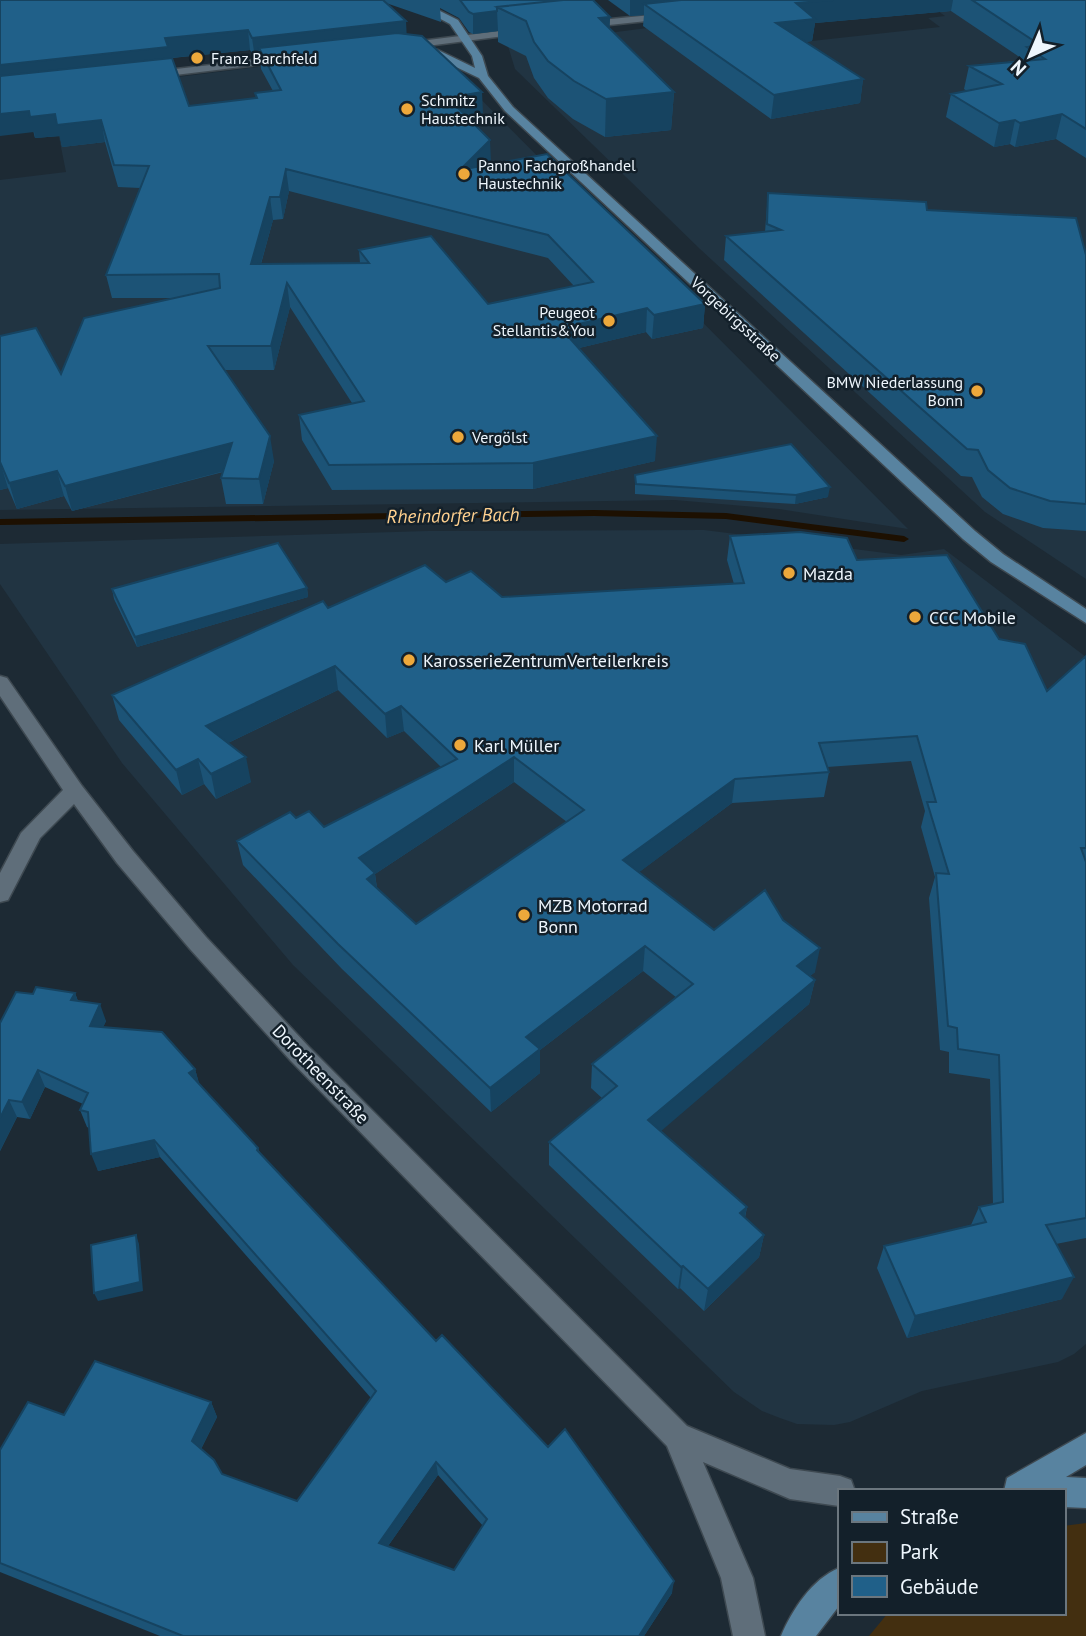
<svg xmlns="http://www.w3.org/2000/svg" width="1086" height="1636" font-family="'PT Sans',sans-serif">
<rect width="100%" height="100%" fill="#1d2a34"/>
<path fill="#213442" d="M922 0H1086V579L985 512 700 249 515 69 508 46 740 16 784 44 940 27 928 18 945 16Z
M428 46 908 529 779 509 675 500 0 510V180L66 172 56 122 105 86Z
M704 530 901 555 944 549 1086 657V1344L1074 1354 1058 1362 922 1391 850 1422 834 1425 797 1424 780 1418 762 1411 734 1392 293 965 122 763 0 584V544L428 531Z"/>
<path fill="#432f10" d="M1086 1523V1636H869L888 1613H1063V1526Z"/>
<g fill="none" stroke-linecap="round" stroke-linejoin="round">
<path fill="#1d1001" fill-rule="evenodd" d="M594 510 726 513 904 536 909 539 904 542 726 519 594 516 0 525V519Z"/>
<g stroke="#3e4951" stroke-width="3">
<path id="street" d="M671 13 676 16 675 18 581 28 576 25 581 22Z
M524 28 529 31 528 33 404 49 399 46 404 43Z
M288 56 292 57V61L150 78 145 75 150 72Z
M0 676 7 678 82 786 133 851 206 937 309 1047 687 1426 790 1469 840 1476 851 1480 855 1491H839V1506L790 1499 703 1462 753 1578 765 1636H733L721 1578 667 1446 291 1061 190 949 117 863 74 804 40 838 8 900 0 902V873L21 833 63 790 0 696Z"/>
</g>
<g stroke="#3e4951" stroke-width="3">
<path id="secondary" d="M405 0H418L458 20 482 56 488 76 513 107 975 531 1003 554 1086 609V623L991 562 963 539 505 111 479 78 431 55 413 51 412 49 417 46 438 50 475 68 472 56 450 24Z
M1086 1433V1465L1066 1477 1086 1478V1508L1063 1507V1491H1004L1007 1478Z
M839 1568V1606L816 1636H781C792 1610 812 1579 839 1568Z"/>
</g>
<use href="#street" fill="#5f6e7a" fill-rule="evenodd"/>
<use href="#secondary" fill="#5883a0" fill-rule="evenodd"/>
</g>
<path fill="#1c5376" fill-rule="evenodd" d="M0 0H593L610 17 609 28 674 92 671 130 605 137 573 119 548 98 534 78 526 56 498 42V31L473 34 469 32 459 18 440 8 441 22 386 3 406 34 483 113 466 116 491 162 488 165 705 304 703 328 652 339 646 332 579 348 655 461 533 489 332 490 302 440 299 415 352 403 290 307 274 370H225L274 461 263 504H226L221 478 223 472 72 511 64 496 17 509 8 488 0 490V336L61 374 175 298H112L106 275 140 188 118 187 105 142 62 147 60 136 35 138ZM250 50 255 58 260 57 261 69 273 91 255 93 256 98 189 106 172 58ZM289 191 548 258 574 286 488 304 359 250 360 263 261 264 273 220 283 219Z
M608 0H1086V158L1056 139 1015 147 1010 144 994 147 946 117 951 94 967 91 964 89 969 66 1024 60 951 11 815 23 812 41 805 42 863 79 860 103 771 119 643 26 644 15 630 16Z
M768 193 927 210 1086 255V531L1043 528 1003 514 982 497 972 477 961 476 724 260 726 236 765 232Z
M635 475 828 497 795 504 635 494Z
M730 536 857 560 999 639 1047 691 1086 656V1238L1056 1244 1062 1299 907 1338 877 1268 884 1246 971 1225 979 1207 993 1204 990 1079 949 1073V1052L940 1050 929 898 935 877 921 827 925 811 911 761 827 767 829 772 824 797 732 803 639 872 714 930 815 972 810 976 815 980 809 1004 660 1131 747 1207 745 1218 764 1235 759 1257 704 1311 680 1288 678 1289 549 1165V1142L602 1098 591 1088 592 1064 677 998 643 971 540 1050V1073L491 1112 342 969 243 865 237 841 296 818 324 827 441 767 404 731 387 738 338 690 228 743 251 782 216 799 204 784 182 795 119 720 112 695 328 608 446 582 502 597 734 584 727 560ZM514 782 567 822 416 924 377 888 375 874Z
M307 588 308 597 137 647 114 599 112 589Z
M75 993 78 1001 106 1021 103 1027 195 1069 199 1084 258 1148 260 1153 672 1593 644 1636H160L0 1572V1450L64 1415 211 1402 217 1417 201 1449 222 1474 297 1501 371 1398 160 1157 98 1171 89 1128 87 1127 80 1110 83 1104 45 1087 30 1119 17 1117 0 1151V1023L33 994ZM438 1475 483 1526 454 1570 388 1546Z"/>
<path fill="#164360" d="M630 0H774L644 4V15L630 16Z
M833 0H953L951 11 815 23 812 41 773 46 776 23 796 3Z
M497 11 498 31 473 34V14Z
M610 17 609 53 599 18Z
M406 21 407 41 259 48 260 57 255 58 252 38Z
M248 30 250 50 170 58 0 86V65L165 38Z
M863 79 860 103 771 119 774 95Z
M482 92 483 113 449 119 448 98Z
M674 92 671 130 605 137 606 99Z
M29 111 55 114 60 136 35 138 34 132 0 136V114Z
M1062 114 1056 139 1015 147 1020 123Z
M101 120 105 142 62 147 57 125Z
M1015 120 1010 144 994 147 999 123Z
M490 140 491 162 461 192 460 170Z
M286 169 289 191 283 219 280 197Z
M270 197 273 220 254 288 251 264Z
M287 283 290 307 274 370 271 346Z
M705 304 703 328 652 339 654 315Z
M647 308 646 332 579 348V355L566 334 574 325Z
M270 436 274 461 263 504 259 479Z
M657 436 655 461 533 489V463Z
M232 443 236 468 72 511 65 486Z
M0 462 8 488 0 490Z
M57 471 64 496 17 509 9 483Z
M830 487 828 497 795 504 796 495Z
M307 588 308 597 137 647 135 637Z
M335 666 338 690 211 751 206 726Z
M401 706 404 731 387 738 385 714Z
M246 757 251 782 216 799 211 774Z
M514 757V782L375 874 378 898 370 903 359 858Z
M198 759 204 784 182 795 176 770Z
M735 779 732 803 622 885 623 860Z
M645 946 643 971 540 1050V1073L491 1112 490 1088 526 1037Z
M820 948 815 972 792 991 797 966Z
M815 980 809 1004 646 1144 648 1120Z
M75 993 81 1010 71 1000Z
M100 1004 106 1021 96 1043 90 1026Z
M195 1069 200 1086 189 1073Z
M38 1070 45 1087 30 1119 22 1102Z
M9 1100 17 1117 0 1151V1118Z
M154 1140 160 1157 98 1171 91 1154Z
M747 1207 742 1229 740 1213Z
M136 1235 139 1244 143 1291 98 1301 94 1293Z
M764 1235 759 1257 704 1311 708 1289Z
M683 1266 680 1288 678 1289 681 1267Z
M1074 1277 1062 1299 907 1338 915 1316Z
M211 1402 217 1417 198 1455 192 1441Z
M436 1462 438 1475 381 1556 379 1543Z
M674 1581 672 1593 644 1636H639Z"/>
<path fill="#206089" stroke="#164360" stroke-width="2" fill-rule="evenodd" d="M0 0H383L406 21 252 38 248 30 165 38 168 47 0 65Z
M460 0H563L497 7V11L473 14 469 12Z
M563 0H593L610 17 599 18 674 92 606 99 574 81 548 61 534 42 526 21 497 7Z
M681 0H833L796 3 815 19 776 23 863 79 774 95 644 4Z
M972 0H1086V129L1062 114 1020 123 1015 120 999 123 951 94 1002 84 969 66 1045 59 1027 47 1040 45Z
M397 33 422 36 482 92 448 98 490 140 460 170 547 154 705 304 654 315 647 308 574 325 580 331 566 334 657 436 533 463 329 465 299 415 364 401 287 283 271 346H208L270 436 259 479 221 478 232 443 65 486 57 471 9 483 0 462V336L36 328 61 374 84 318 220 288 219 274 106 275 149 166 114 165 101 120 57 125 55 114 30 117 29 111 0 114V76L172 58 189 106 257 98 255 93 281 90 259 48ZM286 169 548 235 593 282 488 304 431 236 359 250 369 263 251 264 270 197H280Z
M768 193 926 202 927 210 1076 218 1086 255V504L1050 501 1010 488 988 470 978 450 967 449 726 236 781 230 767 224Z
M791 444 830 487 796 495 636 484 635 475Z
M800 532 847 538 857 560 947 555 999 639 1025 644 1047 691 1086 656V848H1081L1086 862V1218L1046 1225 1074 1277 915 1316 884 1246 986 1222 979 1207 1003 1202 999 1055 958 1049 957 1028 948 1026 936 873 949 874 927 802H936L917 736 819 743 829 772 735 779 623 860 714 930 765 890 783 920 820 948 797 966 815 980 648 1120 747 1207 740 1213 764 1235 708 1289 683 1266 681 1267 549 1142 617 1086 592 1064 693 984 645 946 526 1037 540 1049 490 1088 338 944 237 841 290 812 296 818 309 811 324 827 457 759 401 706 385 714 335 666 206 726 246 757 211 774 198 759 176 770 112 695 323 601 328 608 425 565 446 582 471 571 502 597 744 583 730 536ZM514 757 584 810 416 924 367 879 375 873 359 858Z
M278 543 307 588 135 637 112 589Z
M36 987 75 993 71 1000 100 1004 90 1026 162 1032 195 1069 189 1073 258 1148 257 1150 436 1341 442 1335 548 1447 565 1429 674 1581 639 1636H183L0 1563V1450L28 1402 64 1415 95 1361 211 1402 192 1441 214 1460 222 1474 297 1501 376 1391 154 1140 91 1154 88 1112 80 1110 88 1093 38 1070 22 1102 9 1100 0 1118V1023L16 992 33 994ZM436 1462 487 1519 454 1570 379 1543Z
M136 1235 140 1282 94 1293 91 1245Z"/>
<g fill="#eda83b" stroke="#13202a" stroke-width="2.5">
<circle cx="197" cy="58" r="7"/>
<circle cx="407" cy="109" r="7"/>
<circle cx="464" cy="174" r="7"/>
<circle cx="609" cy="321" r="7"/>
<circle cx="977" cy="391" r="7"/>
<circle cx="458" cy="437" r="7"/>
<circle cx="789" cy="573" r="7"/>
<circle cx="915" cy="617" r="7"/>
<circle cx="409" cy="660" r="7"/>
<circle cx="460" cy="745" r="7"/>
<circle cx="524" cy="915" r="7"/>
</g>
<g text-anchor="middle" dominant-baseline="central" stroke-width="5" stroke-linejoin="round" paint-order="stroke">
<g font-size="16" fill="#eef6fd" stroke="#13202a" text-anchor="start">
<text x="211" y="58">Franz Barchfeld</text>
<text x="421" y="100">Schmitz<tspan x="421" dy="18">Haustechnik</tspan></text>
<text x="478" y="165">Panno Fachgroßhandel<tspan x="478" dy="18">Haustechnik</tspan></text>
<text x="595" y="312" text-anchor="end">Peugeot<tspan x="595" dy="18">Stellantis&amp;You</tspan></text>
<text x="963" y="382" text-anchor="end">BMW Niederlassung<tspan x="963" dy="18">Bonn</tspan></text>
<text x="472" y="437">Vergölst</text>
</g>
<g font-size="16" fill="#eef6fd" stroke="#13202a">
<text transform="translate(736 319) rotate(43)">Vorgebirgsstraße</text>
</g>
<g font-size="18" fill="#eef6fd" stroke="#13202a" text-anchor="start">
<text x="803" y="573">Mazda</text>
<text x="929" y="617">CCC Mobile</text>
<text x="423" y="660">KarosserieZentrumVerteilerkreis</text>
<text x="474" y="745">Karl Müller</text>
<text x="538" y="905">MZB Motorrad<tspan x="538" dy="21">Bonn</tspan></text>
</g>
<g font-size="18" fill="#eef6fd" stroke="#13202a">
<text transform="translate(321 1074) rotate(46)">Dorotheenstraße</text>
</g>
<g font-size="19" font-style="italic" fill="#ffd08e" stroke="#13202a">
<text transform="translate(453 515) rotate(-1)">Rheindorfer Bach</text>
</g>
</g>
<rect x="838" y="1489" width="228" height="126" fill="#13202a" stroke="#6b767e" stroke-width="2"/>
<rect x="852" y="1512" width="35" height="10" fill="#5883a0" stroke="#6b767e" stroke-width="2"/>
<text x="900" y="1524" font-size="21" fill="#eef6fd">Straße</text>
<rect x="852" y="1542" width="35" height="21" fill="#432f10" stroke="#6b767e" stroke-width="2"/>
<text x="900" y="1559" font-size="21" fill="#eef6fd">Park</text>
<rect x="852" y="1576" width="35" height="21" fill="#206089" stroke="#6b767e" stroke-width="2"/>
<text x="900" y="1594" font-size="21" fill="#eef6fd">Gebäude</text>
<g transform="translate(1030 56) rotate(224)" stroke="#13202a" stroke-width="5" paint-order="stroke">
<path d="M0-5L12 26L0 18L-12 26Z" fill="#eef6fd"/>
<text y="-10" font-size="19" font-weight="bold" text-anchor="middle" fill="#eef6fd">N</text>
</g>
</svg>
